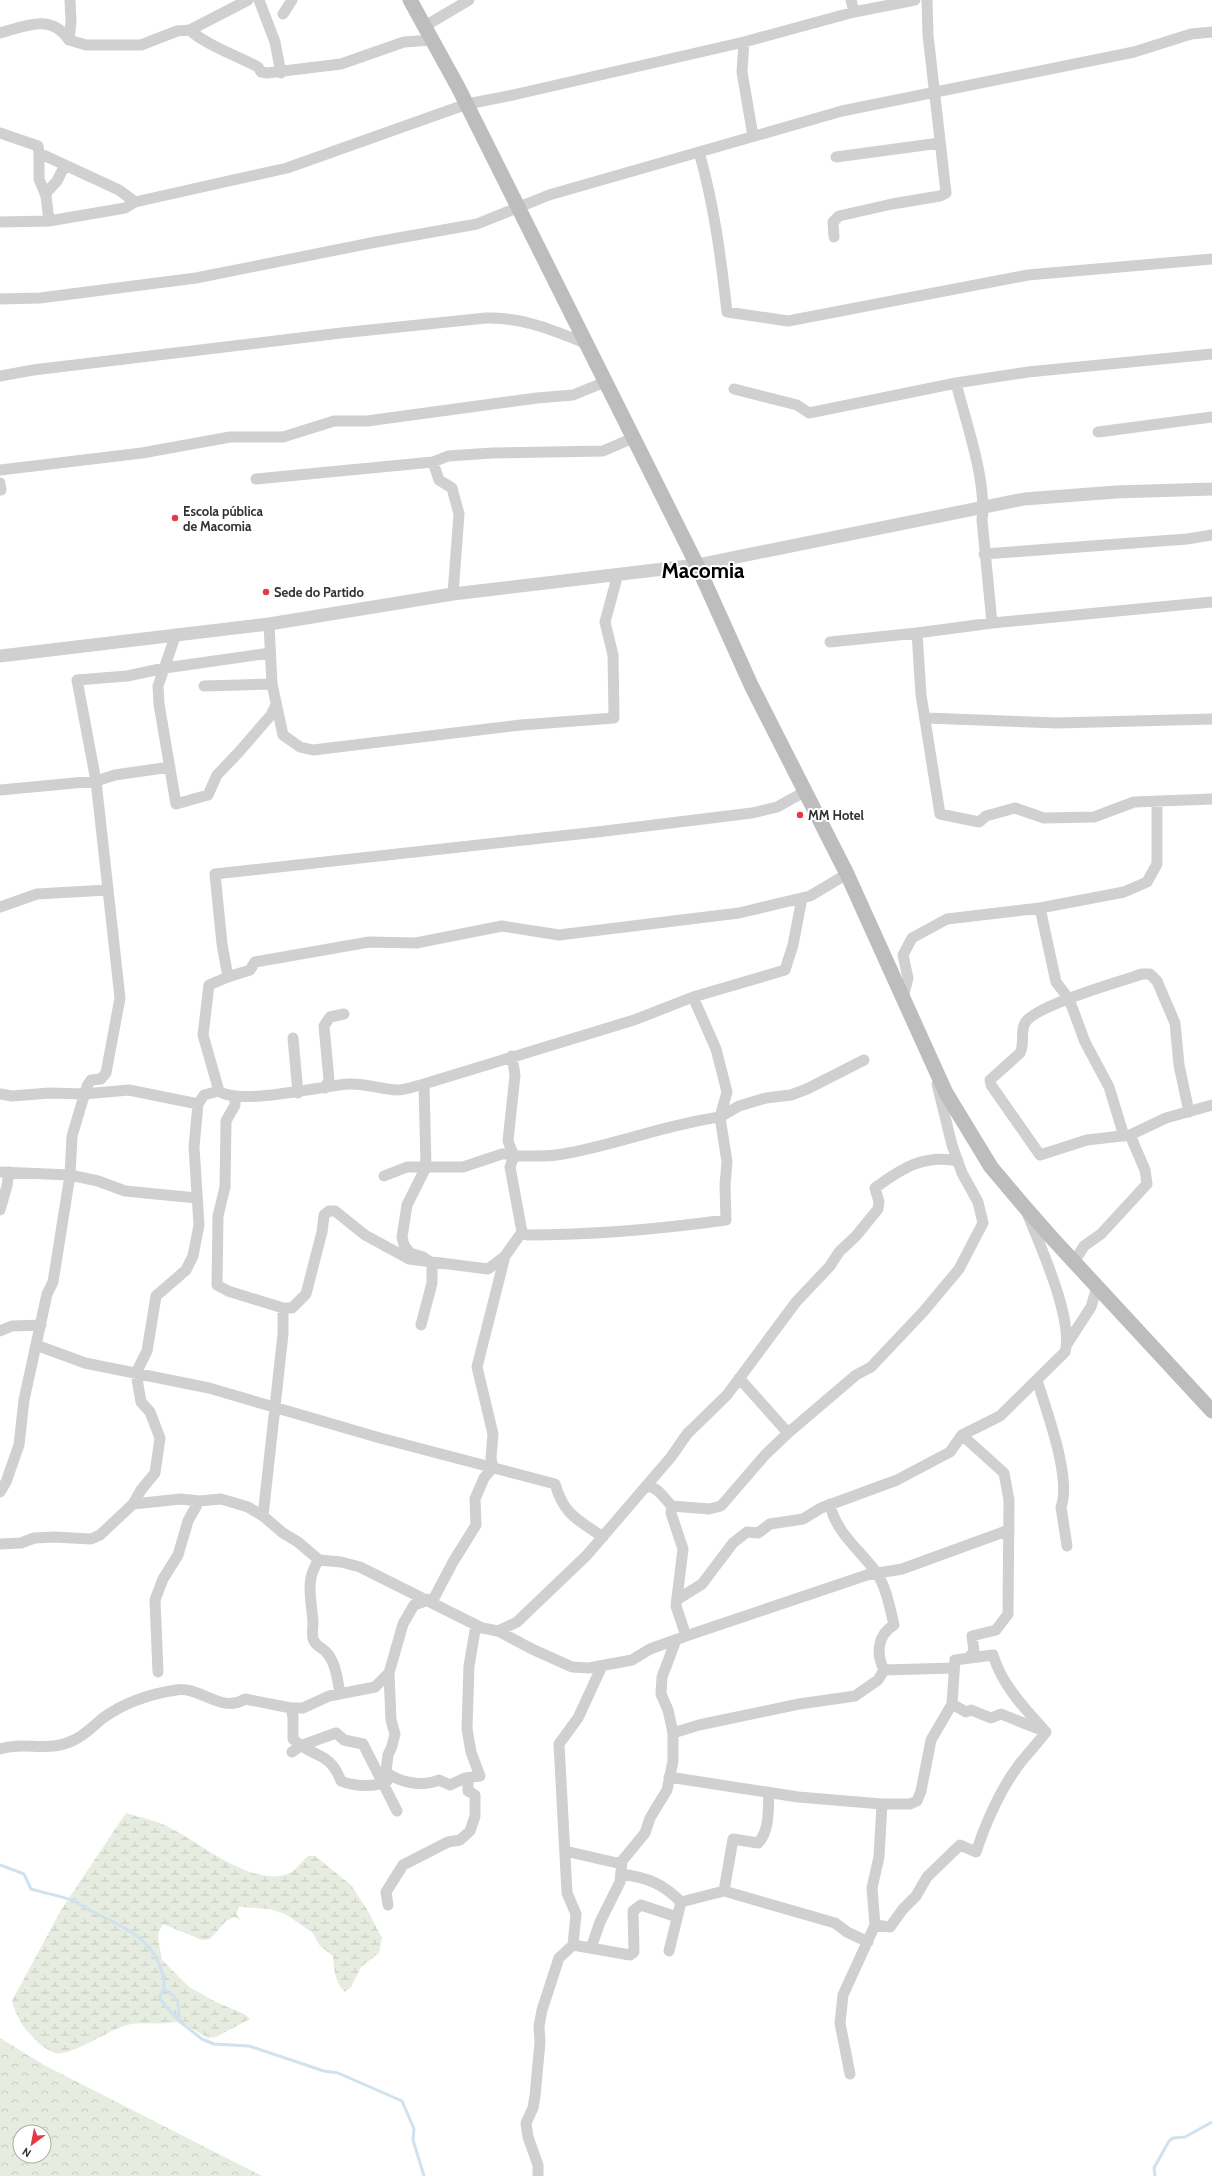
<svg xmlns="http://www.w3.org/2000/svg" width="1212" height="2176" font-family="Cabin,sans-serif">
<defs>
<pattern id="forest-crowns" width="20" height="18" patternUnits="userSpaceOnUse"><rect width="20" height="18" fill="#e6ecdf"/><path d="M2 6a3 3 0 1 1 6 0M12 15a3 3 0 1 1 6 0" fill="none" stroke="#c6cbc0"/></pattern>
<pattern id="wetland-marsh" width="20" height="14" patternUnits="userSpaceOnUse"><rect width="20" height="14" fill="#e6ecdf"/><path d="M1 5h8M5 5V1M11 12h8M15 12V8" fill="none" stroke="#c6cbc0"/></pattern>
</defs>
<rect width="100%" height="100%" fill="#fff"/>
<path fill="url(#forest-crowns)" fill-rule="evenodd" d="M0 2038 44 2065 262 2176H0ZM20 2132H44V2156H20Z"/>
<path fill="url(#wetland-marsh)" d="M126 1813C138 1817 151 1819 162 1824 196 1838 251 1890 290 1873 296 1870 302 1861 308 1856H315L351 1885 368 1911 382 1938 379 1953 361 1967 351 1987 345 1992C335 1983 334 1970 333 1956L320 1946 312 1932 285 1914 270 1909 239 1907 236 1914 241 1920 234 1917 226 1921 210 1939 202 1940 163 1924 159 1931 158 1938 162 1960 189 1987 216 2002 244 2014 250 2019 216 2037 208 2038 179 2021C162 2026 144 2021 127 2025 108 2030 72 2056 56 2053 49 2052 41 2045 36 2040 23 2029 17 2017 12 2001L61 1910Z"/>
<g fill="none" stroke-linecap="round" stroke-linejoin="round">
<path stroke="#cfe2ee" stroke-width="3" d="M0 1865 24 1874 31 1889C45 1893 59 1896 72 1900 80 1903 86 1909 93 1912 121 1926 151 1937 161 1969 165 1981 166 1987 159 1998L179 2021 202 2039 214 2044 249 2046 324 2071 338 2073 402 2101 414 2129 413 2140 424 2176
M164 1989C180 1998 179 2005 179 2021
M1155 2176 1154 2168 1169 2141 1173 2138 1185 2137 1212 2122"/>
<path stroke="#d0d0d0" stroke-width="11" d="M259 0 275 42 281 73
M851 0 854 12
M283 14 292 0
M425 26 469 0
M190 30 248 0
M0 33C26 26 51 13 69 40L71 22 70 0
M69 40 86 45H141L177 31 190 30C204 44 239 57 258 67L261 72 267 73 341 64 404 42 432 40
M744 42 742 72 753 136
M0 133 38 146 39 153 119 190 135 202
M699 152C714 204 721 258 727 312L788 321 1028 275 1212 259
M39 153V179L46 196 49 221
M836 157 940 143
M45 194 57 181 65 165
M0 222 49 221 125 208 135 202 287 168 467 104 513 95 744 42 854 12 915 0
M834 237 833 222 839 216 892 204 940 196 946 193 928 35 927 0
M0 299 40 298 196 278 376 242 477 224 549 195 842 111 1134 52 1191 34 1212 32
M0 376 33 370 341 333 486 318C522 317 552 330 585 343
M956 383C966 423 987 481 982 520L992 623
M734 389 797 405 809 413 956 383 1028 372 1212 354
M1098 432 1212 417
M433 462 439 480 452 488 459 514 453 594
M0 470 142 453 230 437H283L334 421H367L537 398 573 395 605 382
M256 479 433 462 448 456 492 453 603 451 633 438
M0 483 1 490
M984 554 1187 539 1212 535
M269 624 272 684 283 735 300 747 313 750 521 725 614 718 613 655 605 622 618 574
M917 633 992 623 1212 602
M176 634 158 686 159 704 176 804 208 795 217 775 239 752 271 715 276 705
M830 642 917 633 921 695 940 814 979 822 986 816 1015 808 1044 818 1094 817 1134 802 1212 799
M204 686 272 684
M926 718 1058 723 1212 719
M0 790 96 781 115 775 170 767
M0 907 37 894 108 890
M1040 908 1124 892 1147 882 1157 864V801
M228 977 250 970 255 962 369 942 416 943 502 926 559 935 739 913 810 896 847 874
M903 998 908 978 903 955 912 938 947 919 1040 908 1056 982 1069 999 1085 1042 1109 1087 1124 1136
M293 1038 298 1093
M512 1056 515 1075 508 1141 514 1156
M325 1088 329 1080 324 1026 330 1017 344 1014
M219 1091C239 1106 322 1086 348 1084 364 1083 381 1089 397 1090 405 1090 415 1086 424 1084L634 1020 693 997 785 970 793 945 802 898
M0 1094 12 1096 50 1093 84 1094 129 1090 198 1104
M235 1096V1105L226 1121 225 1187 218 1216 217 1285 228 1291 283 1308H292L306 1294 322 1232 324 1215 329 1211H335L365 1235 409 1259 488 1269 505 1256
M1189 1112 1179 1065 1175 1023 1157 981 1150 974H1142C1120 982 1035 1005 1025 1023 1020 1032 1025 1044 1020 1053L990 1080 991 1085 1040 1155 1087 1140 1130 1135 1166 1118 1212 1105
M0 1172 70 1175 98 1181 125 1191 197 1198
M384 1176 407 1167H463L502 1154H509L514 1156
M0 1210 7 1186 9 1172
M522 1232 527 1235C594 1235 660 1229 726 1220L725 1185 727 1162 720 1117 739 1106 766 1098 791 1095 807 1089 864 1060
M1074 1262 1084 1246 1101 1234 1147 1184 1145 1170 1130 1135
M421 1325 432 1283V1263L423 1257 410 1253 404 1245 402 1237 407 1205 426 1167 424 1084
M0 1331 12 1326 41 1325
M1067 1344 1091 1307 1097 1287
M36 1345 85 1363 209 1388 380 1438 555 1484C564 1515 578 1520 603 1537
M739 1378 788 1433
M1037 1380C1046 1410 1072 1478 1061 1507L1067 1546
M962 1435 1004 1473 1009 1500 1008 1614 996 1630 972 1636 974 1651 969 1658
M646 1486C659 1487 663 1498 672 1506L709 1509 721 1506 765 1455 788 1433 856 1375 871 1367 924 1311 959 1269 983 1223 978 1202 962 1173 952 1145 937 1084
M0 1492 6 1482 19 1445 24 1400 47 1294 53 1282 70 1175 72 1136 87 1086 91 1080 101 1079 106 1073 120 998 96 781 77 680 127 676 165 668 270 653
M133 1504 181 1499 199 1501 221 1499 248 1507 263 1516 283 1533 298 1542 319 1560 341 1562 360 1567 482 1628 498 1631 532 1649 572 1667 589 1668 632 1660 650 1649 686 1636
M830 1504C835 1532 860 1550 876 1572 886 1586 890 1608 894 1625 877 1635 876 1654 884 1670L954 1668
M672 1506 671 1513 683 1549 676 1606 686 1636 867 1575 902 1569 1009 1530
M263 1516 283 1334V1308
M0 1544 21 1543 34 1538 54 1537 91 1539 100 1535 133 1504 141 1490 155 1473 160 1438 150 1412 141 1402 136 1373 147 1351 156 1296 186 1270 193 1256 199 1225 194 1147 198 1104 204 1095 219 1091 203 1035 209 985 228 977 222 944 215 874 597 832 752 813 777 807 806 791
M319 1560C304 1580 312 1601 313 1623 313 1628 311 1636 314 1641 317 1647 323 1648 327 1653 336 1663 338 1682 340 1694
M678 1599 702 1584 733 1543 747 1532 758 1533 770 1524 803 1519 821 1508 897 1480 950 1452 962 1435 1000 1416 1065 1352C1074 1320 1040 1245 1027 1213
M498 1631 517 1622 587 1555 671 1457 687 1434 727 1395 796 1302 830 1266 839 1252 856 1236 878 1209 879 1202 875 1188C902 1168 924 1154 958 1161
M158 1672 155 1600 163 1579 178 1555 188 1521 199 1501
M389 1673 391 1720 395 1734 392 1746 388 1755 386 1772C400 1783 423 1787 439 1780L450 1785 465 1778 480 1776 471 1752 467 1729 469 1666 476 1625
M291 1708 293 1717V1739C314 1759 329 1750 341 1781 353 1786 375 1788 387 1781
M673 1733 699 1725 799 1704 855 1696 878 1680 884 1670
M0 1749C24 1741 49 1753 74 1740 85 1735 94 1725 103 1718 125 1702 150 1694 176 1690 201 1686 221 1714 245 1699L291 1708H303L329 1696 375 1687 389 1673 403 1624 414 1605 434 1598 453 1562 476 1525 475 1499 484 1478 493 1467 491 1458 493 1434 477 1367 505 1256 522 1232 510 1167 514 1156C530 1156 547 1157 563 1154 616 1145 667 1124 720 1117L727 1092 716 1049 693 997
M292 1752 300 1746 336 1733 344 1740 363 1744 397 1811
M669 1777 798 1797 882 1804
M565 1851 617 1863 622 1861 645 1833 650 1818 667 1790 673 1761V1733L668 1710 661 1694 662 1677 676 1640
M622 1874C648 1878 662 1883 681 1902
M724 1891 835 1923 847 1932 868 1942
M388 1905 386 1892 403 1865 448 1842 460 1840 470 1831 475 1816V1795L468 1791V1778
M875 1925 890 1927 903 1909 916 1896 927 1877 960 1845 976 1852C986 1822 999 1792 1018 1766 1027 1754 1037 1744 1046 1732
M573 1945 630 1955 634 1952 633 1911 641 1905 677 1917
M591 1948 600 1922 620 1882 622 1861
M669 1951 681 1902 724 1891 733 1839 758 1843C770 1831 768 1808 769 1793
M850 2074 840 2023 843 1995 875 1925 872 1888 879 1857 882 1804H910L917 1801 921 1791 931 1740 952 1704 955 1660 993 1655C1002 1685 1025 1709 1046 1732L1001 1714 991 1718 971 1710 966 1712 952 1704
M538 2176V2165L528 2137 526 2123 533 2108 535 2096 540 2042 539 2026 542 2010 559 1958 573 1945 576 1914 567 1893 559 1744 578 1718 602 1666"/>
<path stroke="#d0d0d0" stroke-width="13" d="M0 656 269 624 453 594 697 565 1024 499 1116 492 1212 489"/>
<path stroke="#bdbdbd" stroke-width="15" d="M410 0 458 87 697 565 751 685 847 874 946 1093 991 1167 1023 1205 1052 1238 1212 1411"/>
</g>
<g fill="#e63946" stroke="#fff" stroke-width="1.5">
<circle cx="175" cy="518" r="4"/>
<circle cx="266" cy="592" r="4"/>
<circle cx="800" cy="815" r="4"/>
</g>
<g text-anchor="middle" dominant-baseline="central" stroke-width="4" stroke-linejoin="round" paint-order="stroke">
<g font-size="13" font-weight="bold" fill="#333" stroke="#fff" text-anchor="start">
<text x="183" y="511">Escola pública<tspan x="183" dy="15">de Macomia</tspan></text>
<text x="274" y="592">Sede do Partido</text>
<text x="808" y="815">MM Hotel</text>
</g>
<g font-size="21" font-weight="bold" fill="#000" stroke="#fff">
<text x="703" y="570">Macomia</text>
</g>
</g>
<g transform="translate(32 2144) rotate(212)"><circle r="19" fill="#ffffff" stroke="#adadad"/>
<path d="M0-3L7 15L0 10L-7 15Z" fill="#e63946"/>
<text y="-6" font-size="11" font-weight="bold" text-anchor="middle" fill="#333333">N</text>
</g>
</svg>
